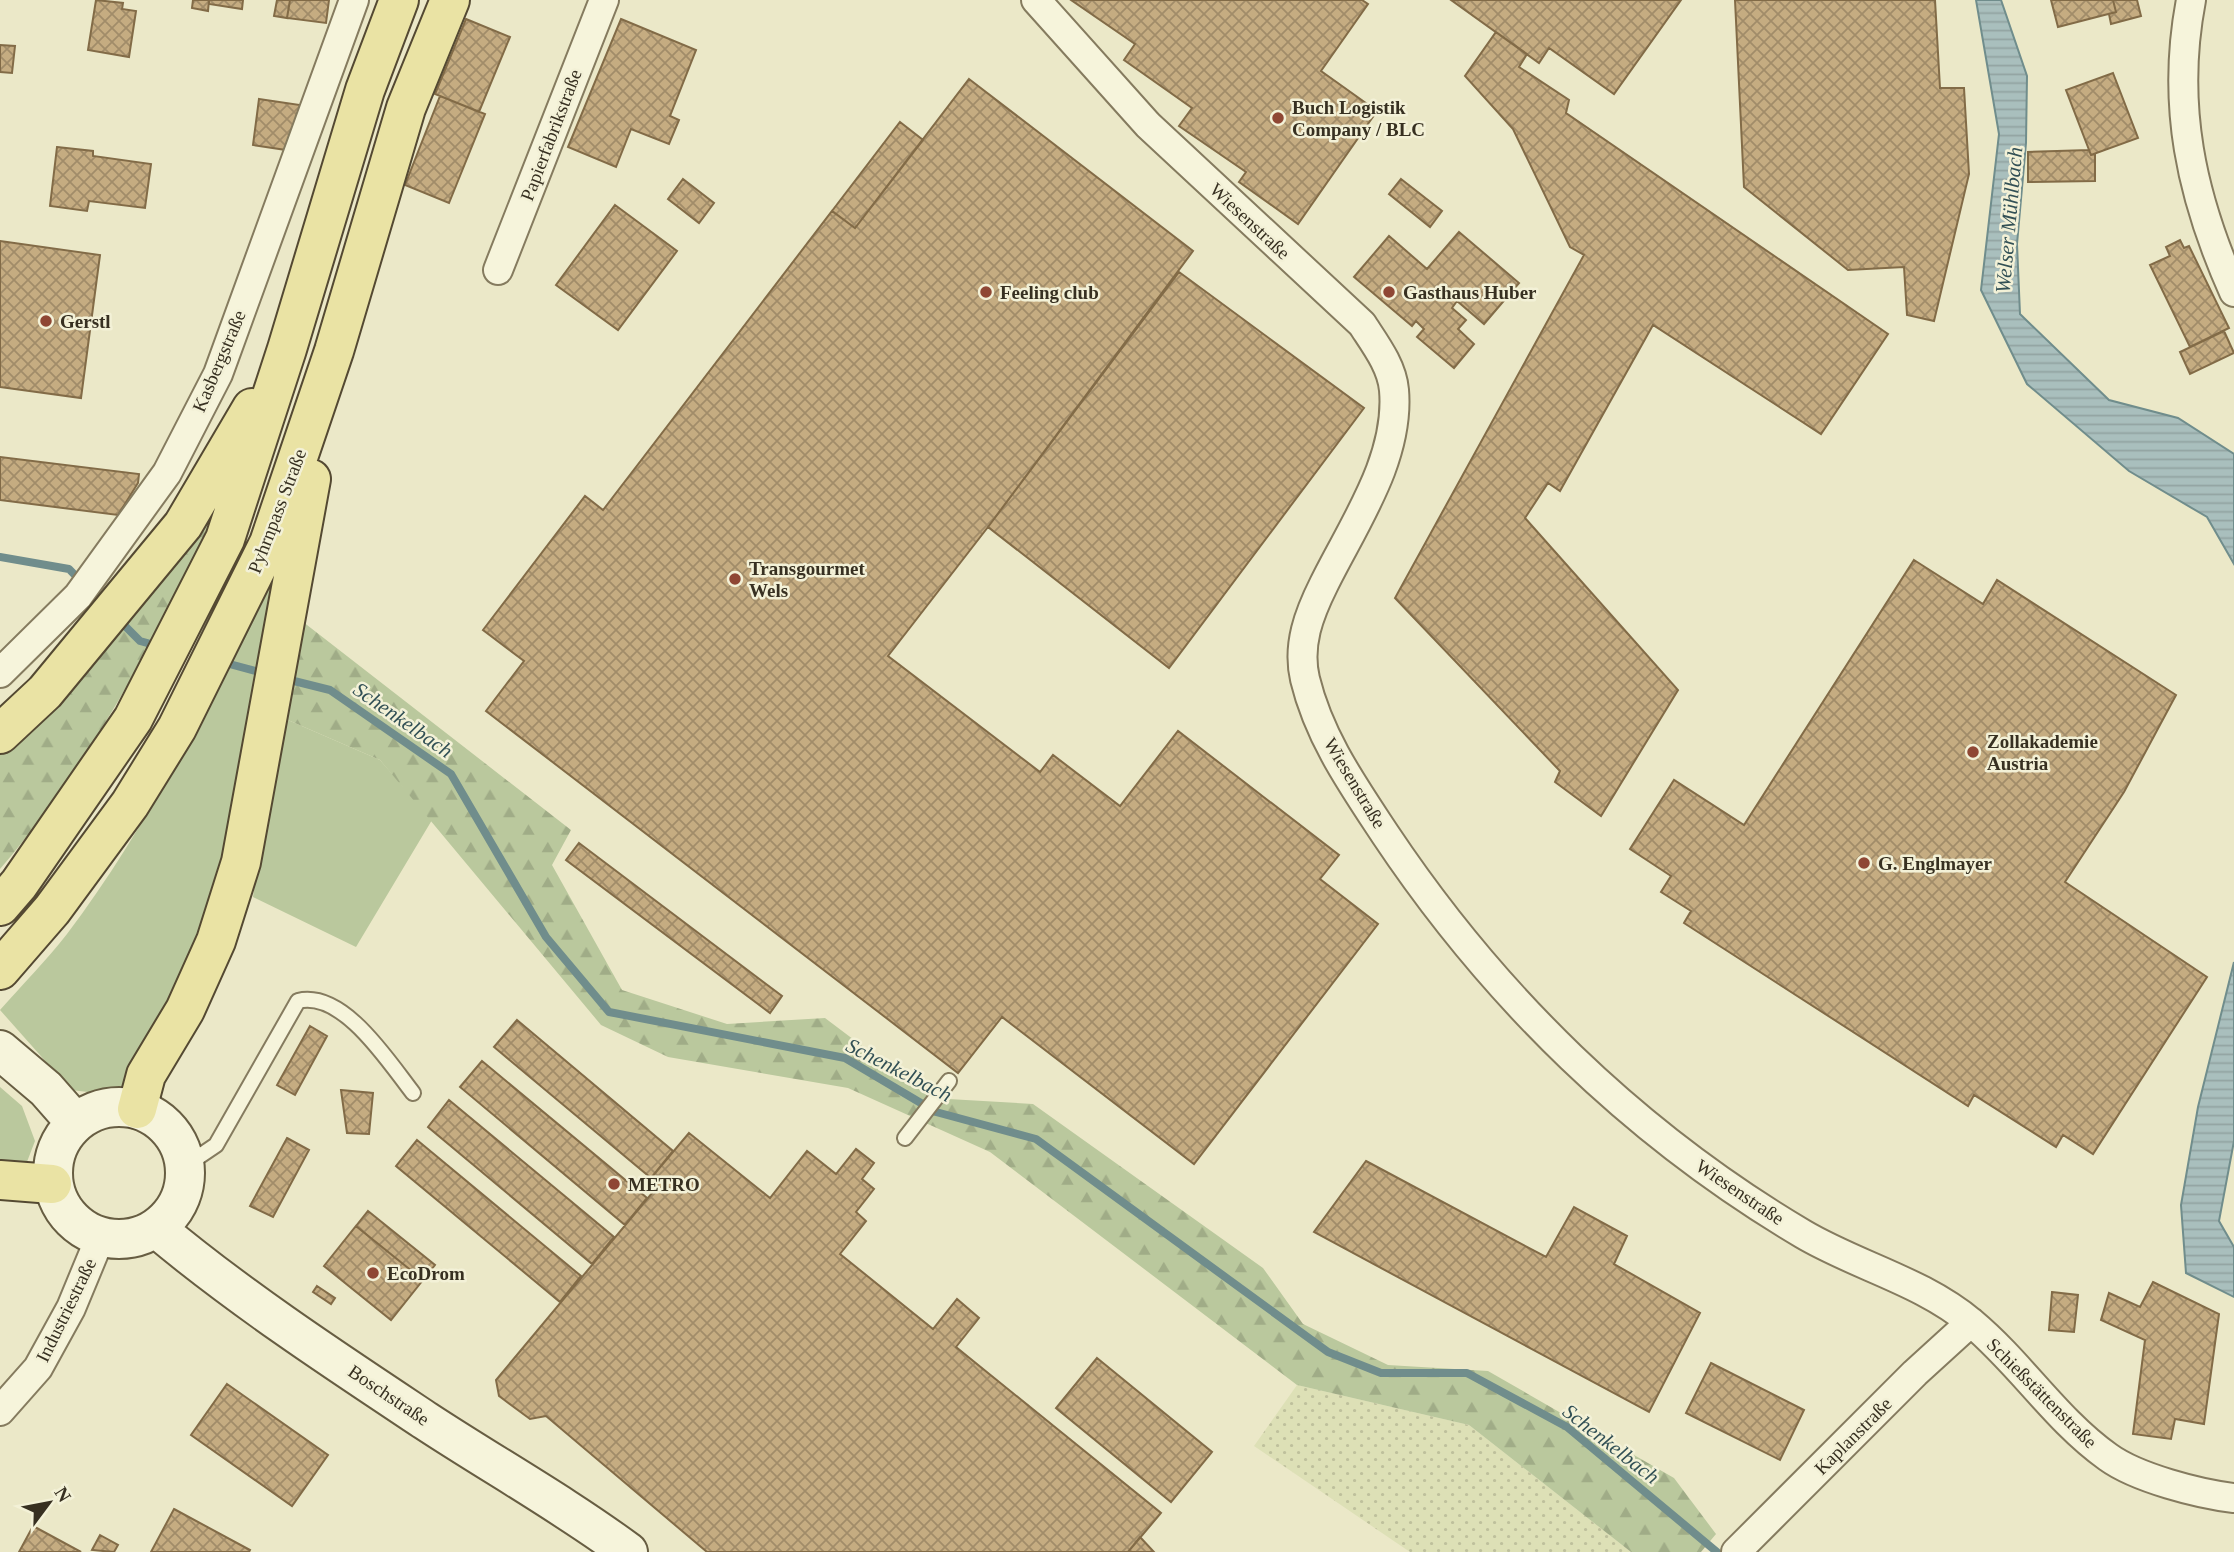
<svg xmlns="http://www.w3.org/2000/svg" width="2234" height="1552" font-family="Georgia,serif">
<defs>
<pattern id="farmland-dots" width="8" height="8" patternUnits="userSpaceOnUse" patternTransform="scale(1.75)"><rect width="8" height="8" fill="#dde0b6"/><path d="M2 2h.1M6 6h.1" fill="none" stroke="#bec09c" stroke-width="1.8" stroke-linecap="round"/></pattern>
<pattern id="forest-firs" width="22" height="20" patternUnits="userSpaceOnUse" patternTransform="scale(1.75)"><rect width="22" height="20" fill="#bac89d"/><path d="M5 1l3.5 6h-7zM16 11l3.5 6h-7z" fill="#a0ac87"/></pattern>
<pattern id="water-rules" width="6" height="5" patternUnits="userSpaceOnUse" patternTransform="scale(1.75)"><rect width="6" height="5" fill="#a9bfbd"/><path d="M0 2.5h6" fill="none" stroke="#92a4a2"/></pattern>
<pattern id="building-cross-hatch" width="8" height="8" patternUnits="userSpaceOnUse" patternTransform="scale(1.75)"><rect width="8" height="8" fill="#c5ac81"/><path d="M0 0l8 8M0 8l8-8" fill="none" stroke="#a18c69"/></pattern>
</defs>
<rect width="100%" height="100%" fill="#ebe8c8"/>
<path fill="url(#farmland-dots)" d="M1297 1385 1469 1425 1631 1552H1410L1254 1446Z"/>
<path fill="#bac89d" d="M273 573 231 826 211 922 130 1097 71 1090 0 1010C22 985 46 961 67 934 151 823 211 697 273 573Z
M281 717 380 760 432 820 356 947 253 897Z
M0 1087 22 1106 35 1141 25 1167 0 1168Z"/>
<path fill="url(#forest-firs)" d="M215 503 222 505C158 633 94 760 0 869V750Z
M298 618 571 830 552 865 622 990 727 1024 825 1018 931 1098 1033 1104 1263 1268 1303 1324 1388 1365 1488 1371 1674 1478 1716 1534 1701 1552H1631L1469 1425 1297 1385 990 1152 848 1088 668 1057 601 1025 380 760 281 717Z"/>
<path fill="url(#water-rules)" stroke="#708d8c" stroke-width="2" d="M1976 0H2001L2027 76 2026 143 2017 244 2020 314 2109 400 2178 418 2234 454V564L2207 517 2129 471 2027 384 1981 290 1999 134Z
M2234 962V1141L2219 1221 2234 1247V1297L2186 1273 2181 1205 2198 1107Z"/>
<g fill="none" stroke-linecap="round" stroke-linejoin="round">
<path stroke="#708d8c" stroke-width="8" d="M0 557 69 569 104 605
M118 619 140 641 158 646
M222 662 267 674
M286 679 330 690 451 774 546 937 609 1012 845 1058 936 1112 1036 1139 1328 1352 1381 1373H1467L1567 1427 1717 1552"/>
</g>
<path fill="url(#building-cross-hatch)" stroke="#826b47" stroke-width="2" d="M96 0 123 3 122 9 136 11 129 57 88 50Z
M193 0H209L208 11 192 8Z
M209 0H243L242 9 209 4Z
M277 0H290L287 18 274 16Z
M290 0H329L326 23 287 18Z
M1071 0H1362L1368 4 1321 71 1377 111 1298 224 1239 182 1246 172 1179 126 1192 108 1124 60 1135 44Z
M1451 0H1681L1614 94 1549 48 1539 63Z
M1735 0H1935L1940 88H1964L1969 174 1934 321 1907 315 1904 267 1848 270 1744 187Z
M2051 0H2113L2116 12 2058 27Z
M2113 0H2137L2141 16 2111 24 2109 14 2116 12Z
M466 19 510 37 479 112 435 94Z
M621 19 696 50 670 116 679 120 669 144 631 129 616 167 568 147Z
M1496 32 1527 54 1519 67 1569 100 1566 113 1888 334 1821 434 1653 325 1560 491 1548 483 1525 518 1678 690 1601 816 1555 782 1560 771 1395 598 1584 255 1570 247 1513 129 1465 76Z
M0 45 15 46 12 73 0 72Z
M2113 73 2138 138 2091 155 2066 90Z
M969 79 1193 251 988 527 888 656 1040 772 1053 755 1120 806 1178 731 1339 855 1320 879 1378 924 1194 1164 1002 1017 958 1073 486 711 524 661 483 630 585 496 603 510 832 211 855 228Z
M440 96 485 114 449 203 405 185Z
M259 99 300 105 293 151 253 145Z
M900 122 923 140 855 228 832 211Z
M57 147 93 151V156L151 164 145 208 89 201 87 211 50 206Z
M2089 150 2091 155 2095 154V181L2028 182V152Z
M683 179 714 203 699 223 668 199Z
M1401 179 1442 211 1430 227 1389 194Z
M615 205 677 251 618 330 556 285Z
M1459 232 1519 283 1484 324 1457 301 1452 308 1466 320 1458 329 1474 344 1454 368 1417 337 1424 329 1416 321 1412 326 1354 277 1389 236 1427 269Z
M2180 240 2184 248 2189 246 2229 328 2190 347 2150 265 2170 256 2166 247Z
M0 241 100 255 81 398 0 387Z
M1179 272 1364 408 1169 668 988 527Z
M2224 331 2234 353 2190 374 2180 352Z
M0 457 139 474 138 483 118 515 0 500Z
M1914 560 1983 604 1997 580 2176 695 2124 792 2065 882 2207 977 2093 1154 2063 1135 2056 1147 1974 1095 1968 1106 1684 923 1691 911 1661 892 1671 876 1630 849 1674 780 1744 825Z
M579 843 782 996 770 1013 566 860Z
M517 1020 673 1151 651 1178 494 1047Z
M310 1026 327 1036 295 1095 277 1085Z
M482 1061 647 1198 625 1225 460 1087Z
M341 1090 373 1093 369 1134 347 1133Z
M449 1100 614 1237 592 1264 428 1127Z
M689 1133 770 1198 807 1151 836 1174 856 1149 874 1163 862 1179 874 1189 856 1212 866 1221 840 1254 933 1329 957 1299 979 1318 956 1347 1161 1513 1128 1552H707L546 1416 530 1419 499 1396 496 1380 658 1186 651 1178Z
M287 1138 309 1150 273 1217 250 1206Z
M417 1140 581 1276 560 1302 396 1166Z
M1366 1161 1546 1257 1574 1207 1627 1236 1614 1264 1700 1313 1649 1412 1314 1232Z
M368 1211 435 1265 423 1280 356 1226Z
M356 1226 423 1280 391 1320 324 1266Z
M2153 1282 2219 1314 2204 1424 2175 1419 2171 1439 2133 1434 2145 1340 2101 1320 2109 1293 2140 1307Z
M317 1286 335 1298 331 1304 313 1292Z
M2052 1292 2078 1295 2074 1332 2049 1330Z
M1097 1358 1212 1452 1171 1502 1056 1408Z
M1711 1363 1804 1410 1780 1460 1686 1413Z
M227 1384 328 1455 292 1506 191 1435Z
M174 1509 250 1550 249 1552H151Z
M33 1526 81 1552H19Z
M100 1535 118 1545 114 1552 92 1550Z
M1140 1537 1154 1552H1128Z"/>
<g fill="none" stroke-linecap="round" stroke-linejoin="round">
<g stroke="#857b5f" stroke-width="18">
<path id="service" d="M905 1138 949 1081
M185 1166 216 1145 298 1001C343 990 388 1061 413 1093"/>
</g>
<g stroke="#857b5f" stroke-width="32">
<path id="minor" d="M1036 0 1148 125 1362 324C1375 344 1392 366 1394 390 1400 459 1353 525 1324 584 1309 614 1297 645 1305 679 1319 737 1352 784 1385 834 1493 996 1634 1134 1803 1234 1857 1266 1922 1281 1972 1323 2021 1364 2056 1420 2108 1457 2137 1478 2199 1494 2234 1498
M2191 0C2171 104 2191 196 2234 292
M498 270 604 0
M0 673 78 596 167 473 218 374 354 0
M0 1411 38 1368 71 1308 100 1238
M1736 1552 1915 1373 1971 1322"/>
</g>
<g stroke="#675d42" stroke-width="42">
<path id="secondary" d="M0 1050 46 1089 75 1122
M53 1173a66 66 0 1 1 132 0a66 66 0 1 1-132 0Z
M156 1228C241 1299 334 1360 426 1421 493 1465 563 1504 628 1552"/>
</g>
<g stroke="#544932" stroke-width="42">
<path id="primary" d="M0 734 45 692 183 525 252 408
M0 906 19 884 133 719 225 539 287 349 365 90 399 0
M0 970 52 910 130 804 177 728 269 543 334 351 406 108 450 0
M137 1109 146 1075 185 1010 216 941 241 862 311 479
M0 1180 52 1184"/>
</g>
<use href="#service" stroke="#f6f4db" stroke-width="14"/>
<use href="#minor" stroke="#f6f4db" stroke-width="28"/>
<use href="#secondary" stroke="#f6f4db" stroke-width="38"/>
<use href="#primary" stroke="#eae3a4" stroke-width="38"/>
</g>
<g fill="#8f4734" stroke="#f3f1d7" stroke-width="2.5">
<circle cx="1278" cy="118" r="7"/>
<circle cx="986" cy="292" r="7"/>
<circle cx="1389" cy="292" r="7"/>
<circle cx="46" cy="321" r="7"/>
<circle cx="735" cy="579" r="7"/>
<circle cx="1973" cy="752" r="7"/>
<circle cx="1864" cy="863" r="7"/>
<circle cx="614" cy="1184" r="7"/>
<circle cx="373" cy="1273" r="7"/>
</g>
<g text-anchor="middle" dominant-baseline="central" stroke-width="5" stroke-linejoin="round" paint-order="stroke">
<g font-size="19" font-weight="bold" fill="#373021" stroke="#f3f1d7" text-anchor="start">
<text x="1292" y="107">Buch Logistik<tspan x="1292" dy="22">Company / BLC</tspan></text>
<text x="1000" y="292">Feeling club</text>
<text x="1403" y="292">Gasthaus Huber</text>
<text x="60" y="321">Gerstl</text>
<text x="749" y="568">Transgourmet<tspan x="749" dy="22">Wels</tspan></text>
<text x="1987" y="741">Zollakademie<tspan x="1987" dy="22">Austria</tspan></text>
<text x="1878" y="863">G. Englmayer</text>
<text x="628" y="1184">METRO</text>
<text x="387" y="1273">EcoDrom</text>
</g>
<g font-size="19" fill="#373021" stroke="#f3f1d7">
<text transform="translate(551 135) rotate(-69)">Papierfabrikstraße</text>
<text transform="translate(1250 221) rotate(43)">Wiesenstraße</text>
<text transform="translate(219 361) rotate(-67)">Kasbergstraße</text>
<text transform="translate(277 511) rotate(-69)">Pyhrnpass Straße</text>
<text transform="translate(1355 783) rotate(59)">Wiesenstraße</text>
<text transform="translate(1740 1192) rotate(34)">Wiesenstraße</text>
<text transform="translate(66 1310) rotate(-64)">Industriestraße</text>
<text transform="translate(2042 1393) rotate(45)">Schießstättenstraße</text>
<text transform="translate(389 1395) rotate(34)">Boschstraße</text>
<text transform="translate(1853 1436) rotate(-45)">Kaplanstraße</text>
</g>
<g font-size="21" font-style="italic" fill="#325055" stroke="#f3f1d7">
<text transform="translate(2009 220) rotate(-85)">Welser Mühlbach</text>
<text transform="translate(403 720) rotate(35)">Schenkelbach</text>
<text transform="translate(899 1070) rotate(27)">Schenkelbach</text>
<text transform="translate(1611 1444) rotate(38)">Schenkelbach</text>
</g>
</g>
<g transform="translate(49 1503) rotate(58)" stroke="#f3f1d7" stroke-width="5" paint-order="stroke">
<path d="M0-5L12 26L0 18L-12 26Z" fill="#373021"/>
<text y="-10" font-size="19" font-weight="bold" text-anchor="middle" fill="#373021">N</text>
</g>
</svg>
